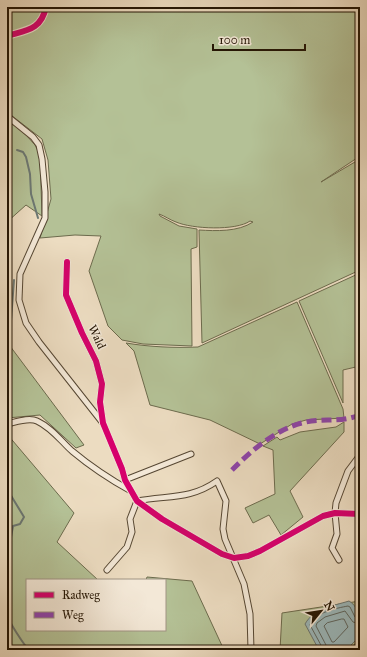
<svg xmlns="http://www.w3.org/2000/svg" width="367" height="657" font-family="'IM FELL Great Primer',serif">
<rect width="100%" height="100%" fill="#ecdcc1"/>
<filter id="stains"><feTurbulence type="fractalNoise" baseFrequency=".005" numOctaves="4"/><feColorMatrix values="0 0 0 0 .2 0 0 0 0 .09 0 0 0 0 .02 0 0 0 .5 -.17"/></filter>
<radialGradient id="worn" r=".72"><stop offset=".6" stop-color="#630" stop-opacity="0"/><stop offset="1" stop-color="#630" stop-opacity=".3"/></radialGradient>
<path fill="#b4c196" stroke="#6c6b4d" d="M7 7H360V156L321 182 360 159V270L202 343 199 230C216 231 238 232 253 222L250 221C236 231 192 229 176 222 170 220 165 216 159 214L160 216 179 226 197 229V247L191 249 192 346 143 344 122 340 108 326 89 271 101 236 75 235 40 238 51 199 48 160 42 139 7 112V40L10 39 7 33Z
M7 119 26 135 35 145 40 155 42 216 26 205 7 222Z
M360 273V366L343 370V403L299 301Z
M297 302 343 409 344 418 306 420 292 424 260 444 210 420 150 405 134 351 126 343C150 347 174 348 198 347Z
M7 342 84 445 76 448 40 415 7 418Z
M344 422V432L290 491 303 517 281 535 269 515 253 523 245 508 275 494 273 450 263 446 277 437 280 440 300 432 336 427Z
M7 434 74 513 57 542 98 580H27V630H165V580H146L147 577 192 581 224 650H7Z
M360 601V650H280L282 613Z"/>
<path fill="#9cb9bc" stroke="#6c7772" d="M349 601C361 608 360 624 360 636L346 650H319L305 624C314 608 333 606 349 601Z"/>
<g fill="none" stroke-linecap="round" stroke-linejoin="round">
<path stroke="#606760" stroke-width="1" d="M342 619H344L348 627 334 642H332L324 626 327 623Z
M322 650V647L310 625C313 613 337 608 348 606L350 607 355 617 360 618
M327 650 326 645 316 626 317 623 325 617 345 611 353 622 360 624"/>
<path stroke="#6c7772" stroke-width="2" d="M17 150 23 152 26 157 30 174 31 194 38 218
M7 375 14 280
M7 489 24 517 20 524 13 526 8 554 11 561 7 564
M7 615C9 622 24 645 29 650
M350 650 360 640"/>
<g stroke="#564733" stroke-width="7">
<path id="street" d="M7 36C27 30 41 30 46 7
M7 116 33 137 39 145 42 159 45 192V218L20 274 19 300 26 323 39 342 102 422
M67 262 66 295 82 333 96 361 102 384 100 402 103 423 122 469 125 480 137 501 162 519 222 554 234 558 248 556 260 551 323 516 335 513 360 514
M7 424C16 422 29 417 37 421 52 428 61 441 72 451 90 466 111 480 131 491
M125 480 191 454
M339 560 332 548 337 534 335 513 336 503 348 471 360 455
M107 570 127 547 132 532 130 519 137 501C168 495 190 500 217 481L226 501 223 529 225 539 244 584 250 614 251 650"/>
</g>
<use href="#street" stroke="#f3e8d7" stroke-width="5"/>
<path stroke="#8e44ad" stroke-width="5" stroke-dasharray="10 5" stroke-linecap="butt" d="M232 470C252 450 277 428 306 422 325 418 339 423 360 415"/>
<g stroke="#f3e8d7" stroke-width="8">
<path id="cycleway" d="M7 36C27 30 41 30 46 7
M67 262 66 295 82 333 96 361 102 384 100 402 103 423 122 469 125 480 137 501 162 519 222 554 234 558 248 556 260 551 323 516 335 513 360 514"/>
</g>
<use href="#cycleway" stroke="#d6006c" stroke-width="6"/>
</g>
<g text-anchor="middle" dominant-baseline="central" stroke-width="3" stroke-linejoin="round" paint-order="stroke">
<g font-size="12" fill="#241504" stroke="#f3e8d7">
<text transform="translate(97 337) rotate(65)">Wald</text>
</g>
</g>
<rect width="367" height="657" fill="none" stroke="#ecdcc1" stroke-width="24"/>
<rect x="8" y="8" width="351" height="641" fill="none" stroke="#241504" stroke-width="2"/>
<rect x="12" y="12" width="343" height="633" fill="none" stroke="#241504"/>
<rect x="26" y="579" width="140" height="52" fill="#f3e8d7" stroke="#a09483"/>
<rect x="34" y="592" width="20" height="6" fill="#d6006c" stroke="#a09483"/>
<text x="62" y="599" font-size="12" fill="#241504">Radweg</text>
<rect x="34" y="612" width="20" height="6" fill="#8e44ad" stroke="#a09483"/>
<text x="62" y="619" font-size="12" fill="#241504">Weg</text>
<g transform="translate(321 611) rotate(60)" stroke="#f3e8d7" stroke-width="3" paint-order="stroke">
<path d="M0-3L7 15L0 10L-7 15Z" fill="#241504"/>
<text y="-6" font-size="11" font-weight="bold" text-anchor="middle" fill="#241504">N</text>
</g>
<path d="M213 44v6h92v-6" fill="none" stroke="#241504" stroke-width="2"/>
<text x="219" y="44" font-size="12" fill="#241504" stroke="#f3e8d7" stroke-width="3" paint-order="stroke">100 m</text>
<rect width="100%" height="100%" filter="url(#stains)"/>
<rect width="100%" height="100%" fill="url(#worn)"/>
</svg>
